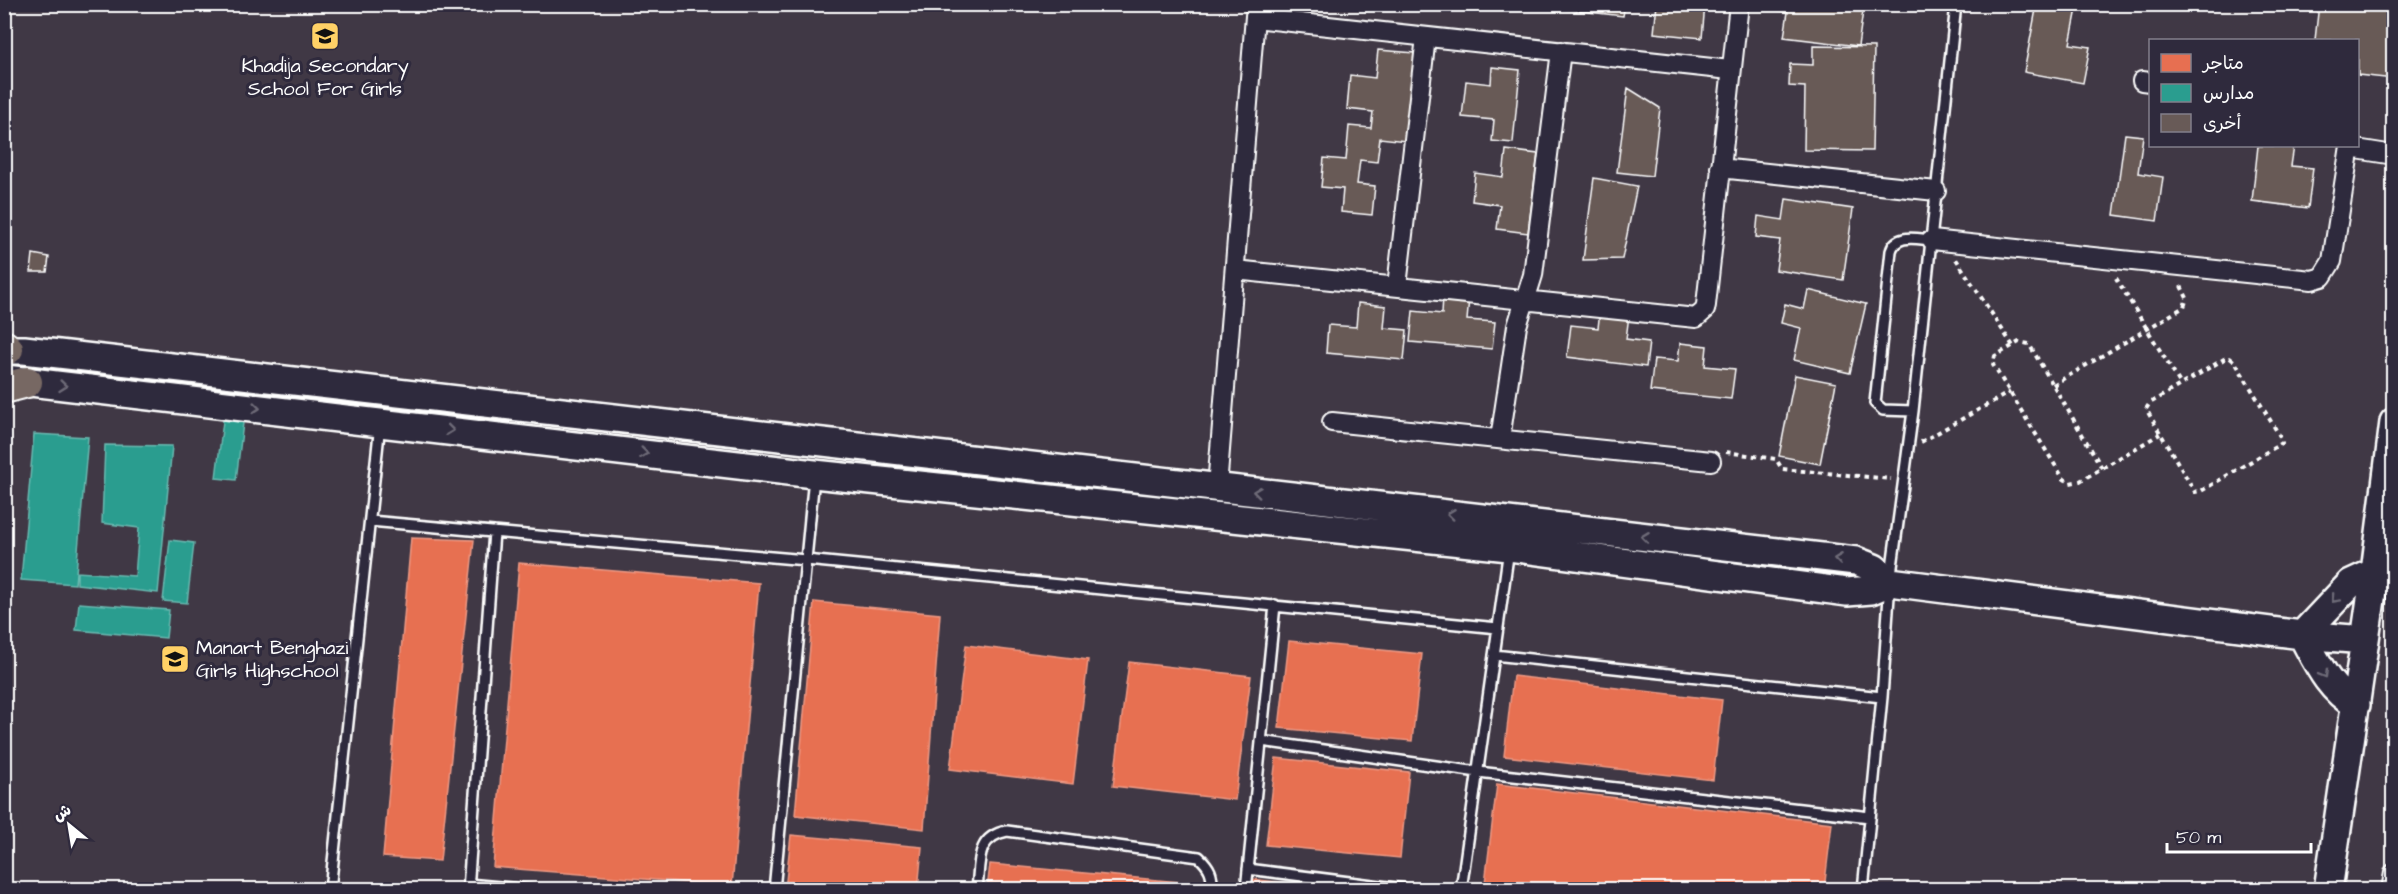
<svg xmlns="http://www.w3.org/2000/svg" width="2398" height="894" font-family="'Architects Daughter','Playpen Sans Arabic',sans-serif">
<rect width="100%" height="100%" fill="#403845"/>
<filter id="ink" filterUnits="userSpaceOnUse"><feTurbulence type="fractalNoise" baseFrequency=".0167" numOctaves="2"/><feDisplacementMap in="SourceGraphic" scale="12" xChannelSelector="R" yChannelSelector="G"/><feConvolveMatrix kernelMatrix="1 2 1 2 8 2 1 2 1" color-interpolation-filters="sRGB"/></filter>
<g filter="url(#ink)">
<path fill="#e76f51" stroke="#ee9a85" stroke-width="1.5" d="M411 538 474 540 440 861 383 857Z
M519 563 759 583 732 886 493 867Z
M814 602 940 614 924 829 795 815Z
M1289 641 1422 654 1412 741 1279 728Z
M966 645 1088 660 1073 784 950 769Z
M1129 662 1251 676 1235 800 1113 786Z
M1513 676 1722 700 1713 780 1504 756Z
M1276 758 1409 772 1400 858 1266 845Z
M1497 784 1832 823 1824 890H1573L1485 883Z
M791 835 922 847 918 890H785Z
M990 864 1189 883 1188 890H987Z
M1252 879 1336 890H1251Z"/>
<path fill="#2a9d8f" stroke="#6abab1" stroke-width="1.5" d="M224 413 244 415 236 480 216 478Z
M34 434 88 437 75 584 21 580Z
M105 445 172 446 158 593 77 584V572L135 576 139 528 102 523Z
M170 540 194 543 187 603 163 601Z
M79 603 169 610 166 638 76 630Z"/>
<path fill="#685a57" stroke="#fff" stroke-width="1.5" d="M1518 4H1625L1623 16Z
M1657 4H1705L1702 38 1654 33Z
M1770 4H1864L1858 46 1784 37 1788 12 1769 9Z
M2037 4H2078L2070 44 2090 47 2083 83 2024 72Z
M2319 4H2394V79L2358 75V40H2315Z
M1813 46 1874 47 1872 151 1804 150 1805 87 1789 86 1790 64 1813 65Z
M1378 50 1415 53 1406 141 1380 138 1377 162 1360 160 1357 184 1375 186 1372 215 1341 212 1343 189 1321 187 1324 158 1346 160 1349 126 1371 128 1373 112 1347 109 1350 75 1375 78Z
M1492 67 1520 70 1513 143 1492 141 1494 120 1462 117 1466 81 1491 84Z
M1628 88 1660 108 1652 176 1617 172Z
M2125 134 2143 136 2138 173 2163 177 2157 221 2114 215Z
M2258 146H2294L2291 166 2313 168 2308 208 2252 201Z
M1506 150 1538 154 1528 233 1497 229 1500 205 1472 201 1475 173 1503 177Z
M1594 178 1637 186 1622 259 1583 260Z
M1786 199 1853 209 1843 280 1776 270 1780 240 1756 237 1758 216 1783 220Z
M33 254 49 257 47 272H31Z
M1808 290 1866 304 1850 373 1794 360 1801 328 1781 323 1785 304 1804 309Z
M1443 296 1469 299 1467 320 1495 322 1492 349 1410 342 1413 311 1442 314Z
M1358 303 1386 306 1384 328 1407 330 1404 360 1326 353 1328 325 1356 327Z
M1600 311 1629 315 1626 339 1649 342 1646 367 1567 357 1571 325 1598 328Z
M1680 343 1707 346 1705 366 1735 369 1731 399 1650 391 1654 359 1678 361Z
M1795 375 1836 383 1820 464 1779 456Z"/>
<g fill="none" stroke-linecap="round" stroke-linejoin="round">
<g stroke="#fff" stroke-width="14">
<path id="service" d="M1913 411 1883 410 1875 403 1891 251C1896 233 1917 239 1932 240
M370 521 806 560 1498 628
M1494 655 1882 697
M1261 741 1478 772 1870 817
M1248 869 1412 890
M468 884 532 890
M330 890 380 424
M468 890 494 532
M774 890 814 477
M977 890C980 863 975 837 1007 831L1199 857C1210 867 1213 874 1212 890
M1246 890 1275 605
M1461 890 1509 549
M1863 890 1882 697 1890 582 1913 411 1956 4"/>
</g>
<g stroke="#fff" stroke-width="22">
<path id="minor" d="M1255 18 1730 70
M2142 81 2150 82
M2350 148 2394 155
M1720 168 1936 191
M1932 240 2312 280 2322 277 2332 261 2350 146
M1235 270 1696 318 1705 310 1706 305 1739 4
M1397 286 1426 37
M1332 422 1711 461
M1500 439 1517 326 1533 275 1561 51
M1217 487 1256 4
M2391 890 2394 873"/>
</g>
<g stroke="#fff" stroke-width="32">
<path id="secondary" d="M4 350H24L1856 561 1874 568 1890 582
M5 379 814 474 1509 547 1847 592 1871 590 1890 582 2302 635 2365 640
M2356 705C2328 689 2317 662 2302 635L2351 583 2375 572
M2328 890 2375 572 2394 422"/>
</g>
<g stroke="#fff" stroke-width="34">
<path id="primary" d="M4 346 8 349
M4 388 27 382"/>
</g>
<path stroke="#fff" stroke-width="4" stroke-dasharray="4.5 4.5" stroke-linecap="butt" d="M1956 259 2013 346
M2116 278 2181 385
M2230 358 2235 362 2281 438 2282 443 2201 491 2195 492 2146 409 2150 403 2224 359Z
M2053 385 2184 307 2187 298 2180 284
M1921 442 2010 392
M1726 452 1776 459 1782 469 1891 479
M2102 468 2029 344 2019 342 1995 356 1993 365 2063 478 2070 483 2080 481 2160 434"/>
<use href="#service" stroke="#2f2a3d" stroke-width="9"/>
<use href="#minor" stroke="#2f2a3d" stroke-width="18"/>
<use href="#secondary" stroke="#2f2a3d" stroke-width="27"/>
<use href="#primary" stroke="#776864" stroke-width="30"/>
</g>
<defs><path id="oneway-chevron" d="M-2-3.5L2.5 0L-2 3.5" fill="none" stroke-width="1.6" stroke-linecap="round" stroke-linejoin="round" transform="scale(1.5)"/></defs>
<g stroke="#6d6a77">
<use href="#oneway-chevron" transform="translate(63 386) rotate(6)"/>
<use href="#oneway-chevron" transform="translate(256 408) rotate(6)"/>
<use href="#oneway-chevron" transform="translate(450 430) rotate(7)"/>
<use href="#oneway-chevron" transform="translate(644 453) rotate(7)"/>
<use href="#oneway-chevron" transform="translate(1257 492) rotate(-173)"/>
<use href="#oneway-chevron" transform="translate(1451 514) rotate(-173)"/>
<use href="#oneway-chevron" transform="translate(1645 537) rotate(-173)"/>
<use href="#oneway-chevron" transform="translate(1838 559) rotate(-173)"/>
<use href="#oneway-chevron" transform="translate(2335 599) rotate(133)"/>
<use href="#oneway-chevron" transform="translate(2324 674) rotate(60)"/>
</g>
</g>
<defs>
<g id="school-square" transform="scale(1.5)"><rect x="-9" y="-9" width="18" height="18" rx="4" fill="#ffd166" stroke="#2f2a3d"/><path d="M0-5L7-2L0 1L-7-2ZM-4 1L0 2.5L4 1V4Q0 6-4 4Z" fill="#111"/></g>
</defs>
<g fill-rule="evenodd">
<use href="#school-square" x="325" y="36"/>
<use href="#school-square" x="175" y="659"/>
</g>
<g text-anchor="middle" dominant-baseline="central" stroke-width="6" stroke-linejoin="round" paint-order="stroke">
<g font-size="20" fill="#fff" stroke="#2f2a3d">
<text x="325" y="66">Khadija Secondary<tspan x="325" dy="23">School For Girls</tspan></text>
<text x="196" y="648" text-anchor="start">Manart Benghazi<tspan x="196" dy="23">Girls Highschool</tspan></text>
</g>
</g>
<rect width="2398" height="894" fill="none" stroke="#2f2a3d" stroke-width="24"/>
<rect x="12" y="12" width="2374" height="870" fill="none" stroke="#fff" stroke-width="2" filter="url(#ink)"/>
<rect x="2149" y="39" width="210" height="108" fill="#2f2a3d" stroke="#827f8b" stroke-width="1.5"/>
<rect x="2161" y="54" width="30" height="18" fill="#e76f51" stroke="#827f8b" stroke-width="1.5"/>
<text x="2203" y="69" font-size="18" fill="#ffffff">متاجر</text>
<rect x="2161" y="84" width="30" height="18" fill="#2a9d8f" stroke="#827f8b" stroke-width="1.5"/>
<text x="2203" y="99" font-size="18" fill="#ffffff">مدارس</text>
<rect x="2161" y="114" width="30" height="18" fill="#685a57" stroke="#827f8b" stroke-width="1.5"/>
<text x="2203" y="129" font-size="18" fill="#ffffff">أخرى</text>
<g transform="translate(69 825) rotate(330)" stroke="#2f2a3d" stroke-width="4.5" paint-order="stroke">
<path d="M0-4.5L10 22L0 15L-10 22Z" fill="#ffffff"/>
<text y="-9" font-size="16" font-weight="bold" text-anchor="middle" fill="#ffffff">ش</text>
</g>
<path d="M2167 843v9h144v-9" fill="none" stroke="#ffffff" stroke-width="3"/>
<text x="2176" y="843" font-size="18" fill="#ffffff" stroke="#2f2a3d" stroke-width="4.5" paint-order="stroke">50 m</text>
</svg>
